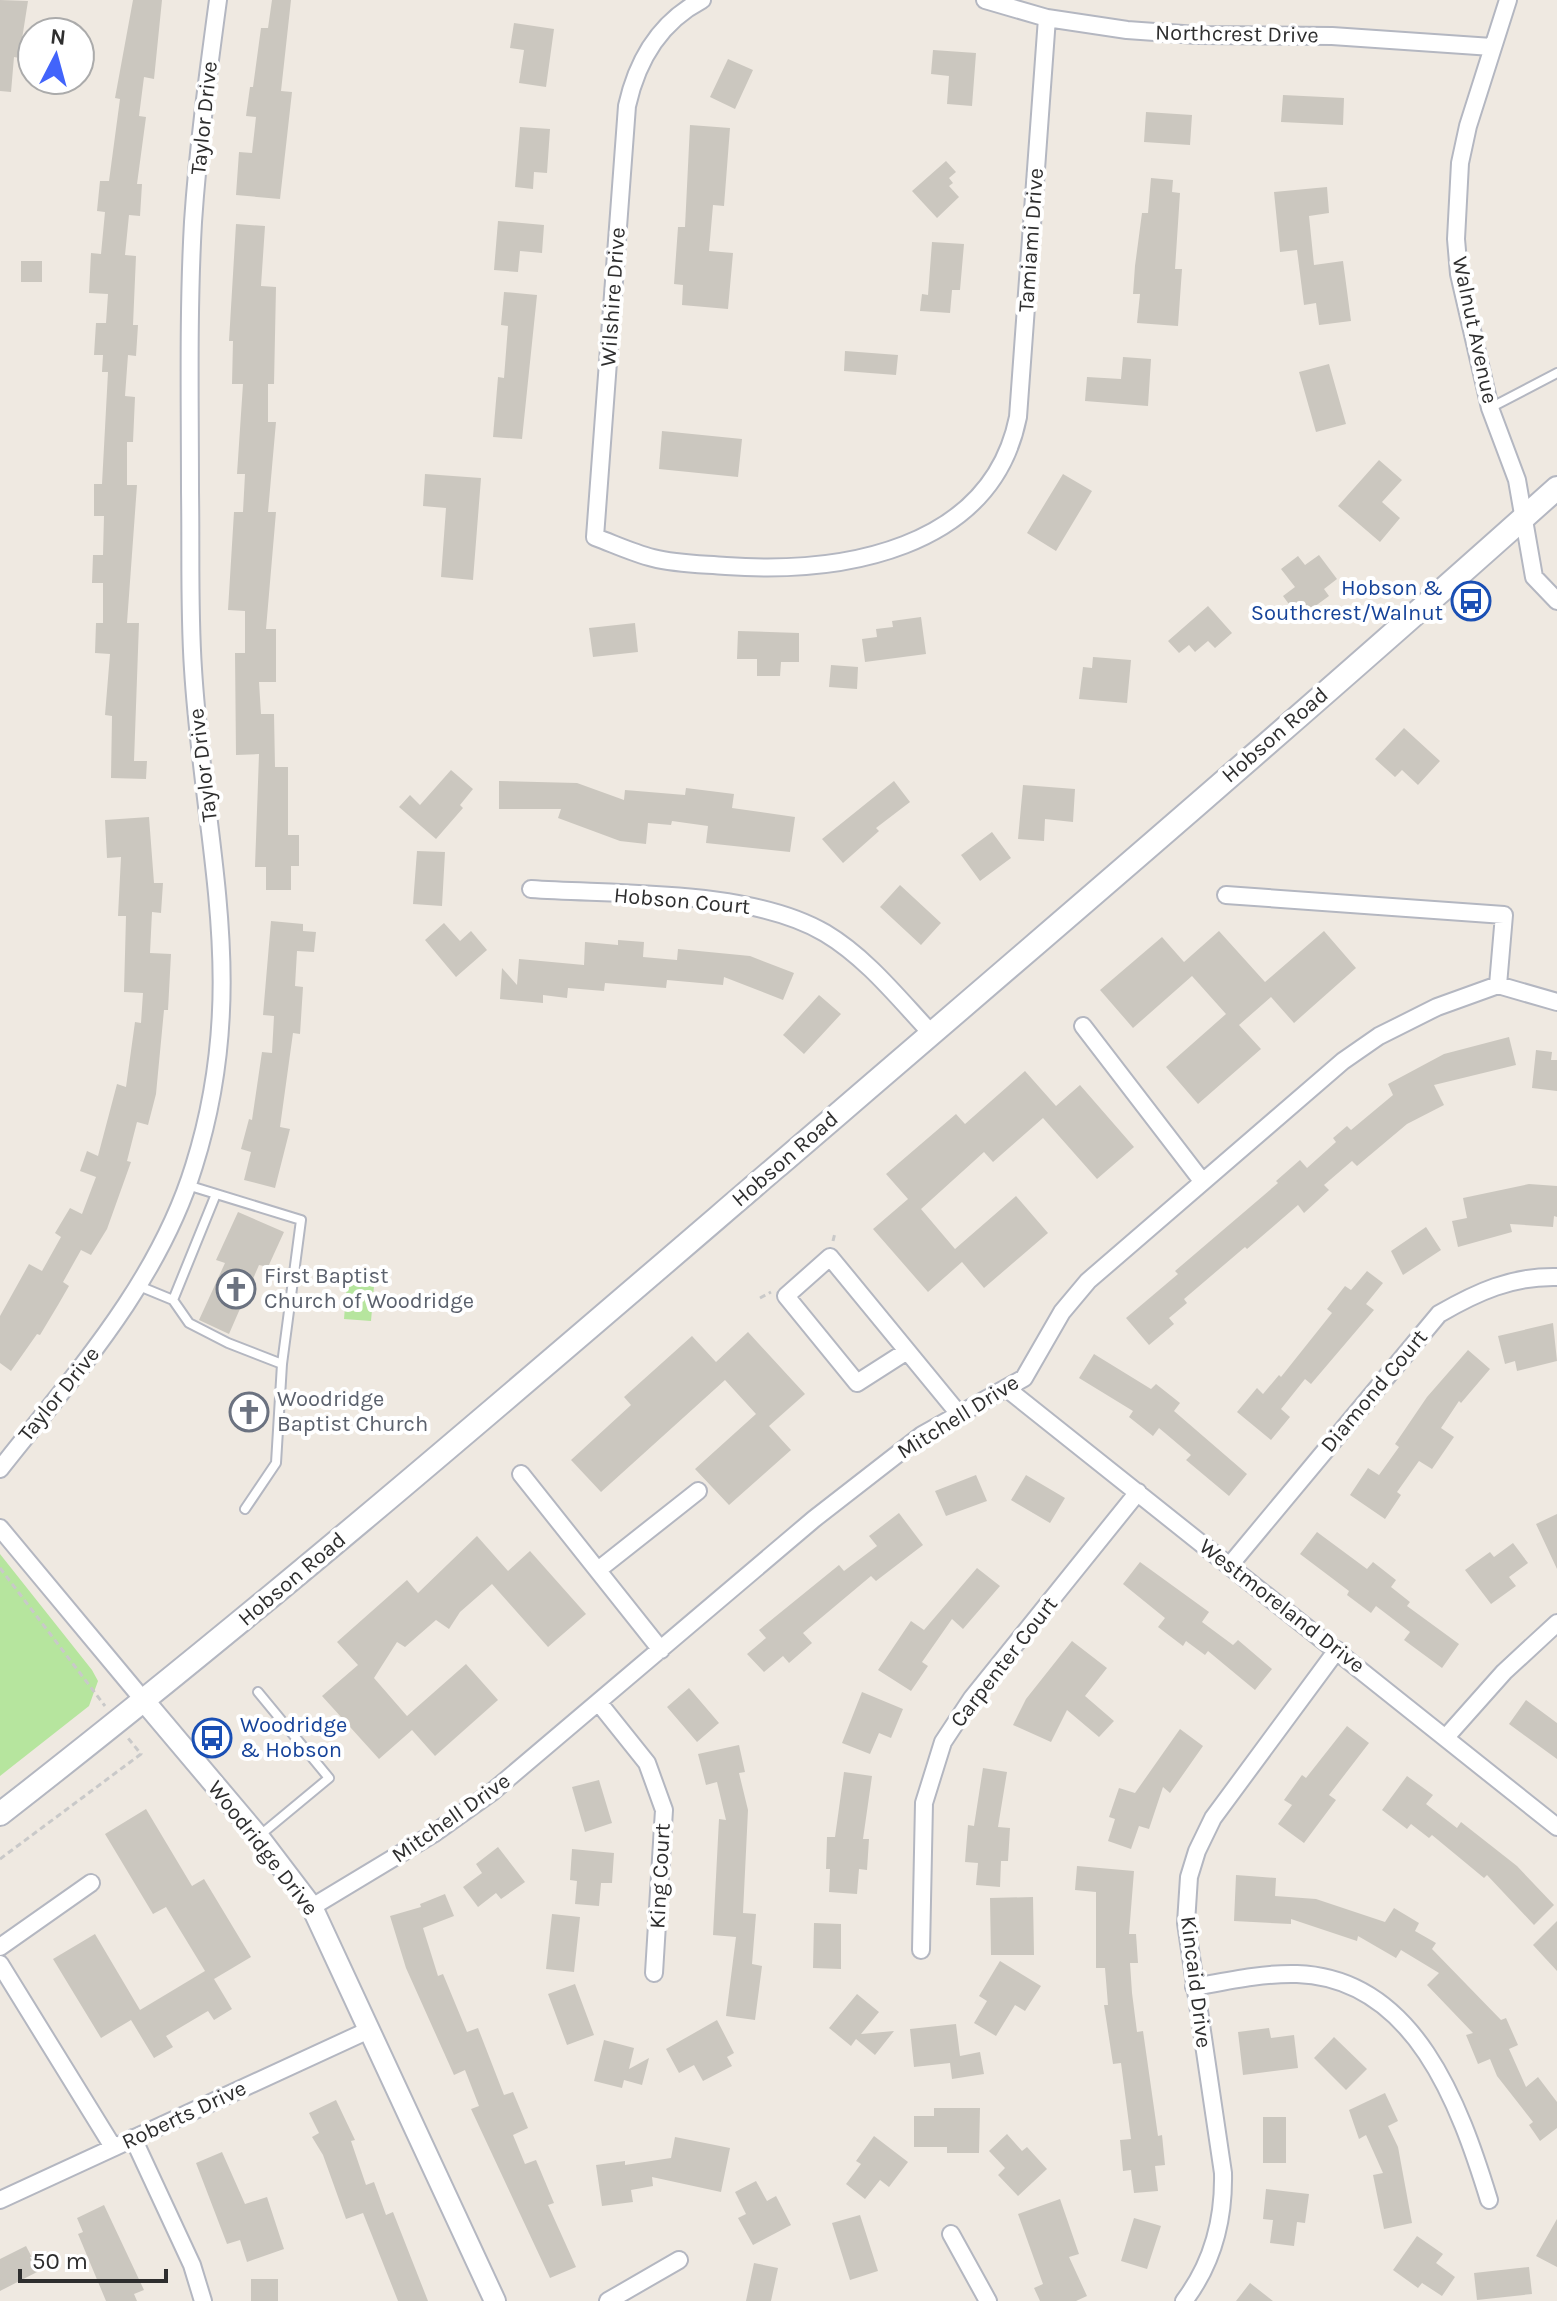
<svg xmlns="http://www.w3.org/2000/svg" width="1557" height="2301" font-family="Karla,sans-serif">
<rect width="100%" height="100%" fill="#efe9e1"/>
<path fill="#b6e59e" d="M347 1283 374 1286 371 1321 344 1319Z
M0 1554 92 1670 98 1681 89 1706 0 1776Z"/>
<path fill="#cbc7bf" d="M0 0 28 1 19 58 14 57 11 92 0 91Z
M133 0H162L154 79 144 77 139 116 146 117 137 184H142L140 216 129 215 125 255 136 256 133 325H138L136 356 128 355 125 396 135 397 133 442H127V485H137L127 623H139L134 761H147L146 779 111 778 112 716 105 715 110 654 95 653 96 623H103V583H92L93 555H103L104 516H94V484H102L108 372H102L103 355H94L96 323H106L108 294 89 293 91 253 101 254 105 212 97 211 100 181H109L120 99 115 98Z
M272 0H291L281 91 292 92 280 199 236 195 239 152 252 153 256 117 246 116 250 87H253L261 28H268Z
M514 23 554 29 546 87 519 83 524 50 510 48Z
M933 50 976 53 972 106 947 104 949 76 931 74Z
M728 59 753 70 735 109 710 97Z
M1283 95 1344 98 1343 125 1281 122Z
M1146 112 1192 115 1190 145 1144 142Z
M690 125 730 128 724 206 713 205 709 251 733 253 728 309 682 305 683 285 674 284 678 227H685Z
M520 127 550 129 547 173 534 172 533 189 515 187Z
M946 161 956 172 949 178 953 183 949 186 959 197 937 218 912 191Z
M1151 178 1173 180 1172 192 1180 193 1175 269H1182L1178 326 1137 323 1140 294H1133L1135 266 1142 213H1148Z
M1327 187 1329 213 1309 216 1314 265 1343 261 1351 321 1319 325 1316 303 1304 305 1297 250 1280 252 1274 192Z
M498 221 544 225 542 253 520 251 518 272 494 270Z
M236 224 265 226 261 286 276 287 274 384H268V422H276L268 512H276L266 629H276V682H259L261 714H274L275 767H288V835H299V866H291V890H266V867H255L259 754 236 755 235 653H245V611L228 610 234 512H243L245 474H237L243 384H232L233 341H229Z
M932 242 964 244 960 290H952L950 313 920 311 922 294 928 295Z
M21 261H42V282H21Z
M504 292 537 295 522 439 493 437 498 377 504 378 508 326 501 325Z
M845 351 898 355 896 375 844 371Z
M1123 357 1151 359 1148 406 1085 401 1087 377 1121 379Z
M1329 364 1346 424 1316 432 1299 372Z
M662 431 742 439 738 477 659 469Z
M1379 460 1402 480 1382 502 1400 518 1380 542 1338 506Z
M425 474 481 478 473 580 441 577 446 508 423 506Z
M1063 474 1092 491 1056 551 1027 533Z
M1319 555 1337 579 1324 589 1329 596 1299 618 1283 596 1295 587 1281 569 1298 556 1305 565Z
M1208 606 1232 633 1215 648 1208 641 1195 652 1189 645 1179 653 1168 641Z
M921 617 926 654 865 662 862 639 877 637 876 629 893 627 892 621Z
M635 623 638 652 593 657 589 628Z
M738 631 799 633V662H781L780 676H757V659H737Z
M1093 657 1131 660 1127 703 1079 699 1083 667 1092 668Z
M831 665 858 667 857 689 829 687Z
M1404 728 1440 761 1418 785 1402 770 1395 777 1375 759Z
M451 770 473 789 460 805 463 808 436 839 399 807 410 795 420 805Z
M499 781 577 783 624 800 625 790 685 795 686 788 734 794 732 808 795 817 790 852 706 843 708 826 672 821 671 825 648 823 646 844 620 841 558 818 561 809H499Z
M894 781 910 802 876 828 879 831 843 863 822 839Z
M1023 785 1075 789 1073 822 1045 819 1044 841 1018 839Z
M149 817 154 883H163L161 913 152 912 150 953 171 954 168 1010H164L156 1094 148 1125 137 1122 127 1161 131 1162 107 1229 91 1255 81 1250 63 1282 69 1286 58 1305 40 1335 37 1334 11 1371 0 1363V1316L29 1264 42 1271 61 1237 55 1233 70 1208 82 1214 96 1177 80 1171 87 1151 98 1156 117 1084 126 1087 135 1022 141 1023 143 993 124 992 126 916H118L121 857 107 858 105 820Z
M992 832 1011 858 980 881 961 855Z
M417 851 445 852 442 906 413 904Z
M900 885 941 923 921 945 880 907Z
M271 921 303 924V931L316 932 314 952 297 951 295 986 303 987 300 1034 293 1033 280 1127 290 1129 275 1188 244 1180 251 1152 241 1149 249 1119 252 1120 262 1052 272 1053 274 1016 263 1015Z
M444 923 460 941 471 931 487 950 456 977 425 940Z
M1219 931 1265 982 1324 931 1356 968 1294 1023 1271 997 1239 1025 1261 1049 1198 1104 1166 1067 1226 1014 1192 976 1133 1028 1100 990 1162 937 1184 962Z
M618 940 644 942 643 957 677 960 678 949 750 956 794 973 783 1000 724 977 723 985 667 980 666 988 605 983 604 991 568 988 567 998 543 995V1003L500 999 502 968 517 985 519 959 584 965 585 942 618 945Z
M819 995 841 1014 804 1054 783 1035Z
M1509 1037 1516 1065 1434 1085 1444 1105 1407 1124 1357 1166 1352 1161 1324 1185 1329 1190 1304 1213 1298 1205 1247 1249 1245 1247 1184 1299 1187 1303 1169 1318 1174 1324 1149 1345 1126 1318 1178 1274 1175 1271 1278 1183 1276 1181 1300 1160 1307 1168 1336 1142 1333 1138 1347 1126 1351 1130 1393 1095 1388 1084 1444 1054Z
M1536 1050 1552 1052 1551 1060H1557V1091L1532 1088Z
M1025 1071 1056 1106 1080 1085 1134 1147 1097 1179 1043 1118 993 1162 984 1152 921 1209 955 1249 1016 1196 1048 1233 984 1288 962 1262 928 1292 873 1229 908 1199 886 1174 956 1114 965 1124Z
M1529 1184 1557 1186V1217L1554 1216 1553 1227 1510 1224 1512 1232 1458 1247 1452 1221 1467 1218 1463 1198Z
M238 1212 284 1232 268 1267 259 1265 229 1334 199 1320 225 1263 216 1260Z
M1426 1227 1441 1250 1403 1275 1391 1251Z
M1367 1271 1383 1283 1366 1304 1374 1310 1311 1384 1305 1379 1281 1409 1290 1417 1271 1440 1237 1412 1257 1388 1263 1394 1279 1375 1281 1377 1332 1313 1327 1309 1345 1286 1351 1290Z
M1553 1323 1557 1361 1517 1371 1515 1361 1505 1364 1498 1336Z
M748 1332 805 1394 769 1426 791 1450 729 1505 695 1469 756 1414 725 1380 601 1492 571 1460 631 1405 624 1397 692 1336 716 1362Z
M1468 1350 1490 1369 1461 1403 1459 1401 1441 1428 1454 1437 1432 1469 1419 1461 1397 1492 1401 1495 1385 1519 1350 1495 1368 1468 1379 1475 1399 1447 1395 1444 1427 1397Z
M1094 1354 1151 1389 1156 1384 1180 1403 1174 1411 1247 1474 1229 1496 1186 1460 1191 1455 1159 1428 1153 1436 1129 1417 1133 1411 1079 1378Z
M976 1475 987 1501 946 1516 935 1491Z
M1026 1475 1065 1498 1050 1523 1011 1500Z
M899 1513 923 1545 876 1581 871 1576 803 1633 812 1643 789 1663 783 1656 764 1672 747 1654 766 1638 759 1630 839 1565 844 1571 877 1546 869 1536Z
M1557 1514V1569L1536 1524Z
M1317 1532 1367 1569 1373 1562 1396 1580 1391 1587 1410 1602 1407 1606 1459 1644 1442 1668 1404 1640 1410 1632 1376 1606 1371 1613 1347 1595 1349 1591 1300 1554Z
M477 1536 508 1571 530 1551 586 1614 548 1647 492 1584 460 1612 449 1629 436 1620 405 1647 397 1642 374 1678 407 1716 466 1664 498 1700 435 1756 412 1730 379 1759 322 1696 358 1665 337 1642 407 1580 418 1593Z
M1513 1543 1528 1563 1509 1577 1516 1586 1491 1604 1465 1570 1490 1552 1494 1557Z
M1140 1562 1209 1612 1202 1622 1233 1645 1238 1640 1272 1669 1255 1690 1208 1651 1205 1655 1186 1641 1183 1646 1158 1627 1165 1618 1123 1584Z
M977 1568 1000 1586 963 1629 952 1619 922 1662 928 1666 911 1691 878 1670 911 1621 924 1630Z
M1072 1641 1107 1668 1085 1696 1114 1721 1099 1737 1067 1710 1051 1742 1013 1725 1026 1699Z
M689 1688 719 1723 697 1742 667 1707Z
M862 1692 903 1709 891 1738 879 1733 870 1754 842 1743Z
M1526 1700 1557 1723V1759L1509 1724Z
M1347 1726 1369 1743 1329 1795 1336 1800 1304 1843 1278 1824 1292 1805 1284 1800 1302 1775 1306 1778Z
M1180 1729 1203 1746 1170 1793 1163 1787 1149 1829 1139 1826 1131 1849 1108 1841 1115 1819 1109 1817 1119 1788 1135 1793Z
M739 1745 745 1772 739 1773 748 1810 743 1913 756 1914 752 1964 762 1966 755 2020 726 2016 736 1937 713 1935 719 1819 726 1820 717 1782 706 1785 698 1754Z
M983 1768 1007 1772 998 1827 1010 1828 1008 1861H1001L1000 1887 976 1885 978 1863 965 1862 968 1825 974 1826Z
M844 1772 872 1776 863 1839H869L867 1870 859 1869 857 1894 829 1892 830 1869H826L827 1837H835Z
M1407 1776 1433 1795 1426 1804 1457 1828 1461 1822 1517 1866 1554 1905 1534 1925 1487 1875 1484 1878 1432 1835 1429 1838 1411 1824 1407 1829 1382 1810Z
M599 1780 612 1823 585 1832 572 1787Z
M146 1809 192 1886 204 1879 251 1957 214 1979 232 2009 214 2020 208 2011 166 2036 173 2047 154 2058 131 2020 101 2038 53 1959 95 1934 140 2010 205 1971 166 1907 153 1914 105 1834Z
M498 1847 525 1882 501 1899 496 1893 478 1907 463 1887 482 1873 476 1864Z
M572 1849 614 1853 612 1883H601L599 1906 575 1904 577 1881 570 1880Z
M1077 1866 1134 1871 1129 1934H1136L1138 1963H1130L1132 1993 1137 2032 1143 2031 1158 2136 1162 2135 1165 2165 1155 2166 1158 2191 1134 2193 1131 2170 1123 2171 1120 2140 1131 2139 1121 2063 1113 2064 1104 2005H1108L1105 1968H1096V1892L1075 1890Z
M1236 1875 1276 1878 1275 1896 1316 1899 1385 1922 1394 1908 1419 1923 1415 1931 1436 1943 1432 1949 1501 2020 1506 2018 1518 2045 1509 2049 1526 2087 1538 2077 1557 2102V2128L1540 2141 1529 2125 1533 2122 1497 2076 1490 2059 1478 2064 1466 2035 1473 2033 1427 1985 1439 1973 1401 1950 1396 1958 1358 1936 1357 1941 1291 1919V1924L1234 1921Z
M445 1894 454 1916 423 1928 438 1976 443 1974 467 2032 478 2028 504 2095 513 2092 528 2128 513 2135 525 2164 536 2160 554 2203 548 2205 576 2267 550 2278 471 2109 479 2106 465 2070 454 2075 406 1968 390 1916 421 1907 420 1904Z
M1033 1897 1034 1955H991L990 1898Z
M552 1914 580 1917 574 1972 546 1969Z
M1557 1921V1971L1533 1945Z
M814 1923 841 1924V1969L813 1968Z
M1000 1961 1041 1986 1025 2011 1015 2005 996 2036 974 2023 987 2001 979 1996Z
M575 1984 594 2035 567 2045 548 1994Z
M857 1994 879 2012 861 2034 894 2031 875 2055 856 2039 851 2046 829 2028Z
M717 2020 734 2053 727 2057 732 2066 703 2081 694 2065 679 2073 666 2049Z
M956 2024 960 2056 980 2052 984 2074 952 2079 950 2063 914 2067 910 2029Z
M1269 2028 1271 2038 1294 2035 1298 2068 1243 2075 1238 2032Z
M1334 2037 1367 2069 1346 2090 1314 2058Z
M604 2040 634 2048 629 2069 649 2058 642 2085 624 2080 622 2088 594 2081Z
M1385 2093 1398 2121 1388 2126 1398 2147 1412 2223 1384 2229 1373 2175 1383 2173 1366 2135 1359 2139 1349 2110Z
M336 2100 355 2140 351 2141 366 2185 374 2182 386 2215 393 2212 428 2301H398L363 2213 346 2219 323 2155 312 2137 319 2133 309 2113Z
M934 2108H980L979 2153H947V2147H914V2116H934Z
M1263 2117H1286V2163H1263Z
M1007 2134 1022 2151 1027 2147 1047 2169 1018 2196 998 2175 1005 2168 989 2151Z
M874 2136 908 2162 889 2187 880 2180 865 2199 846 2184 861 2164 856 2161Z
M675 2137 730 2148 721 2192 652 2177 653 2186 631 2190 633 2202 602 2206 596 2165 625 2161V2165L671 2158Z
M222 2152 245 2204 267 2197 284 2249 247 2262 240 2240 227 2244 196 2163Z
M756 2181 767 2201 776 2196 791 2225 753 2245 738 2218 746 2214 735 2192Z
M1266 2189 1309 2194 1305 2223 1297 2222 1294 2246 1270 2243 1273 2220 1263 2219Z
M1060 2199 1079 2254 1069 2257 1087 2296 1076 2301H1040L1034 2288 1043 2284 1018 2214Z
M104 2205 144 2290 134 2294 137 2301H106L78 2234 83 2232 77 2218Z
M860 2215 878 2271 850 2280 832 2223Z
M1134 2218 1161 2226 1147 2269 1121 2261Z
M1557 2219V2267L1536 2256Z
M1417 2236 1443 2254 1436 2263 1455 2277 1442 2296 1422 2283 1418 2288 1393 2270Z
M26 2246 39 2271 0 2291V2259Z
M754 2263 778 2268 771 2301H746Z
M1529 2267 1532 2294 1477 2300 1474 2273Z
M251 2279H278V2301H251Z
M1250 2283 1273 2301H1236Z"/>
<g fill="none" stroke-linecap="round" stroke-linejoin="round">
<g stroke="#b4b7c1" stroke-width="12">
<path id="service" d="M1490 408 1557 373
M139 1286 173 1300 189 1323 228 1343 282 1364 301 1220 187 1185
M173 1300 216 1194
M245 1509 276 1463 282 1364
M258 1692 329 1778 259 1836"/>
</g>
<g stroke="#b4b7c1" stroke-width="20">
<path id="minor" d="M702 0C660 22 637 61 627 106L595 537C614 544 633 553 653 558 676 564 701 564 726 566 840 574 991 551 1018 417L1047 18
M985 0 1047 18 1127 30 1197 35 1332 36 1492 47
M1508 0 1468 126 1460 163 1456 239 1459 274 1490 408 1517 480 1534 577 1557 601
M531 889C619 895 750 889 825 933 867 958 899 999 932 1034
M1226 895 1504 915 1498 985
M1083 1026 1202 1181
M907 1351 857 1383 786 1296 830 1257 959 1414
M1006 1388 1557 1827
M0 1469C75 1374 158 1283 194 1166 251 985 204 848 193 669 189 610 191 551 190 492 190 402 188 312 193 222 198 148 208 74 218 0
M521 1474 661 1650
M0 1528 145 1702
M1230 1565 1439 1314C1477 1292 1512 1276 1557 1277
M598 1570 698 1491
M599 1703 647 1763 664 1810 654 1973
M1447 1736 1504 1672 1557 1623
M312 1907 433 1834 492 1792 814 1519 922 1435 1024 1378 1062 1312 1088 1281 1343 1061 1379 1036 1437 1007 1498 985 1557 1002
M0 1947 91 1883
M921 1950 924 1803 943 1742 972 1698 1138 1492
M0 1964 113 2147
M1194 1987C1227 1981 1263 1973 1297 1974 1415 1978 1460 2106 1489 2200
M133 2138 192 2265 203 2301
M0 2200 369 2030
M951 2234 988 2301
M608 2301 679 2260
M1184 2301C1213 2263 1224 2220 1223 2173L1186 1923 1189 1877 1197 1851 1213 1818 1337 1650"/>
</g>
<g stroke="#b4b7c1" stroke-width="24">
<path id="tertiary" d="M145 1702 258 1836 312 1907 495 2301"/>
</g>
<g stroke="#b4b7c1" stroke-width="26">
<path id="secondary" d="M0 1814C265 1608 519 1388 774 1169 1036 944 1299 719 1557 488"/>
</g>
<path stroke="#c9c9c9" stroke-width="3" stroke-dasharray="6 4" stroke-linecap="butt" d="M833 1241 835 1233
M760 1298 771 1292
M0 1568 105 1706
M0 1859 141 1754 128 1738"/>
<use href="#service" stroke="#fff" stroke-width="8"/>
<use href="#minor" stroke="#fff" stroke-width="16"/>
<use href="#tertiary" stroke="#fff" stroke-width="20"/>
<use href="#secondary" stroke="#fff" stroke-width="22"/>
</g>
<defs>
<g id="bus-ring" transform="scale(2)"><circle r="9.5" fill="#fff" stroke="#1a4fb4" stroke-width="1.5"/><path d="M-5-6H5V4H4V6H2V4H-2V6H-4V4H-5ZM-3.5-4V0h7V-4ZM-3.5 1.2v1.5H-2V1.2ZM2 1.2v1.5H3.5V1.2Z" fill="#1a4fb4"/></g>
<g id="church-ring" transform="scale(2)"><circle r="9.5" fill="#fff" stroke="#6b7280" stroke-width="1.5"/><path d="M-1.2-6h2.4v3.5h3.3v2.4h-3.3V6h-2.4V-.1h-3.3v-2.4h3.3Z" fill="#6b7280"/></g>
</defs>
<g fill-rule="evenodd">
<use href="#bus-ring" x="1471" y="601"/>
<use href="#church-ring" x="236" y="1289"/>
<use href="#church-ring" x="249" y="1412"/>
<use href="#bus-ring" x="212" y="1738"/>
</g>
<g text-anchor="middle" dominant-baseline="central" stroke-width="8" stroke-linejoin="round" paint-order="stroke">
<g font-size="22" fill="#2e2e2e" stroke="#fff">
<text transform="translate(1237 34) rotate(1)">Northcrest Drive</text>
<text transform="translate(204 118) rotate(-84)">Taylor Drive</text>
<text transform="translate(1031 240) rotate(-86)">Tamiami Drive</text>
<text transform="translate(613 297) rotate(-86)">Wilshire Drive</text>
<text transform="translate(1475 330) rotate(78)">Walnut Avenue</text>
<text transform="translate(1275 735) rotate(-41)">Hobson Road</text>
<text transform="translate(203 765) rotate(-97)">Taylor Drive</text>
<text transform="translate(682 901) rotate(5)">Hobson Court</text>
<text transform="translate(785 1159) rotate(-41)">Hobson Road</text>
<text transform="translate(1374 1391) rotate(-50)">Diamond Court</text>
<text transform="translate(59 1394) rotate(-51)">Taylor Drive</text>
<text transform="translate(958 1417) rotate(-32)">Mitchell Drive</text>
<text transform="translate(292 1579) rotate(-40)">Hobson Road</text>
<text transform="translate(1282 1606) rotate(38)">Westmoreland Drive</text>
<text transform="translate(1004 1662) rotate(-52)">Carpenter Court</text>
<text transform="translate(451 1818) rotate(-35)">Mitchell Drive</text>
<text transform="translate(263 1848) rotate(52)">Woodridge Drive</text>
<text transform="translate(660 1876) rotate(-87)">King Court</text>
<text transform="translate(1196 1982) rotate(83)">Kincaid Drive</text>
<text transform="translate(184 2115) rotate(-25)">Roberts Drive</text>
</g>
<g font-size="22" fill="#164399" stroke="#fff" text-anchor="end">
<text x="1443" y="588">Hobson &amp;<tspan x="1443" dy="25">Southcrest/Walnut</tspan></text>
<text x="240" y="1725" text-anchor="start">Woodridge<tspan x="240" dy="25">&amp; Hobson</tspan></text>
</g>
<g font-size="22" fill="#5b616d" stroke="#fff" text-anchor="start">
<text x="264" y="1276">First Baptist<tspan x="264" dy="25">Church of Woodridge</tspan></text>
<text x="277" y="1399">Woodridge<tspan x="277" dy="25">Baptist Church</tspan></text>
</g>
</g>
<g transform="translate(56 56) rotate(6)"><circle r="38" fill="#ffffff" stroke="#ababab" stroke-width="2"/>
<path d="M0-6L14 30L0 20L-14 30Z" fill="#4264fb"/>
<text y="-12" font-size="22" font-weight="bold" text-anchor="middle" fill="#2e2e2e">N</text>
</g>
<path d="M20 2269v12h146v-12" fill="none" stroke="#2e2e2e" stroke-width="4"/>
<text x="32" y="2269" font-size="24" fill="#2e2e2e" stroke="#ffffff" stroke-width="6" paint-order="stroke">50 m</text>
</svg>
